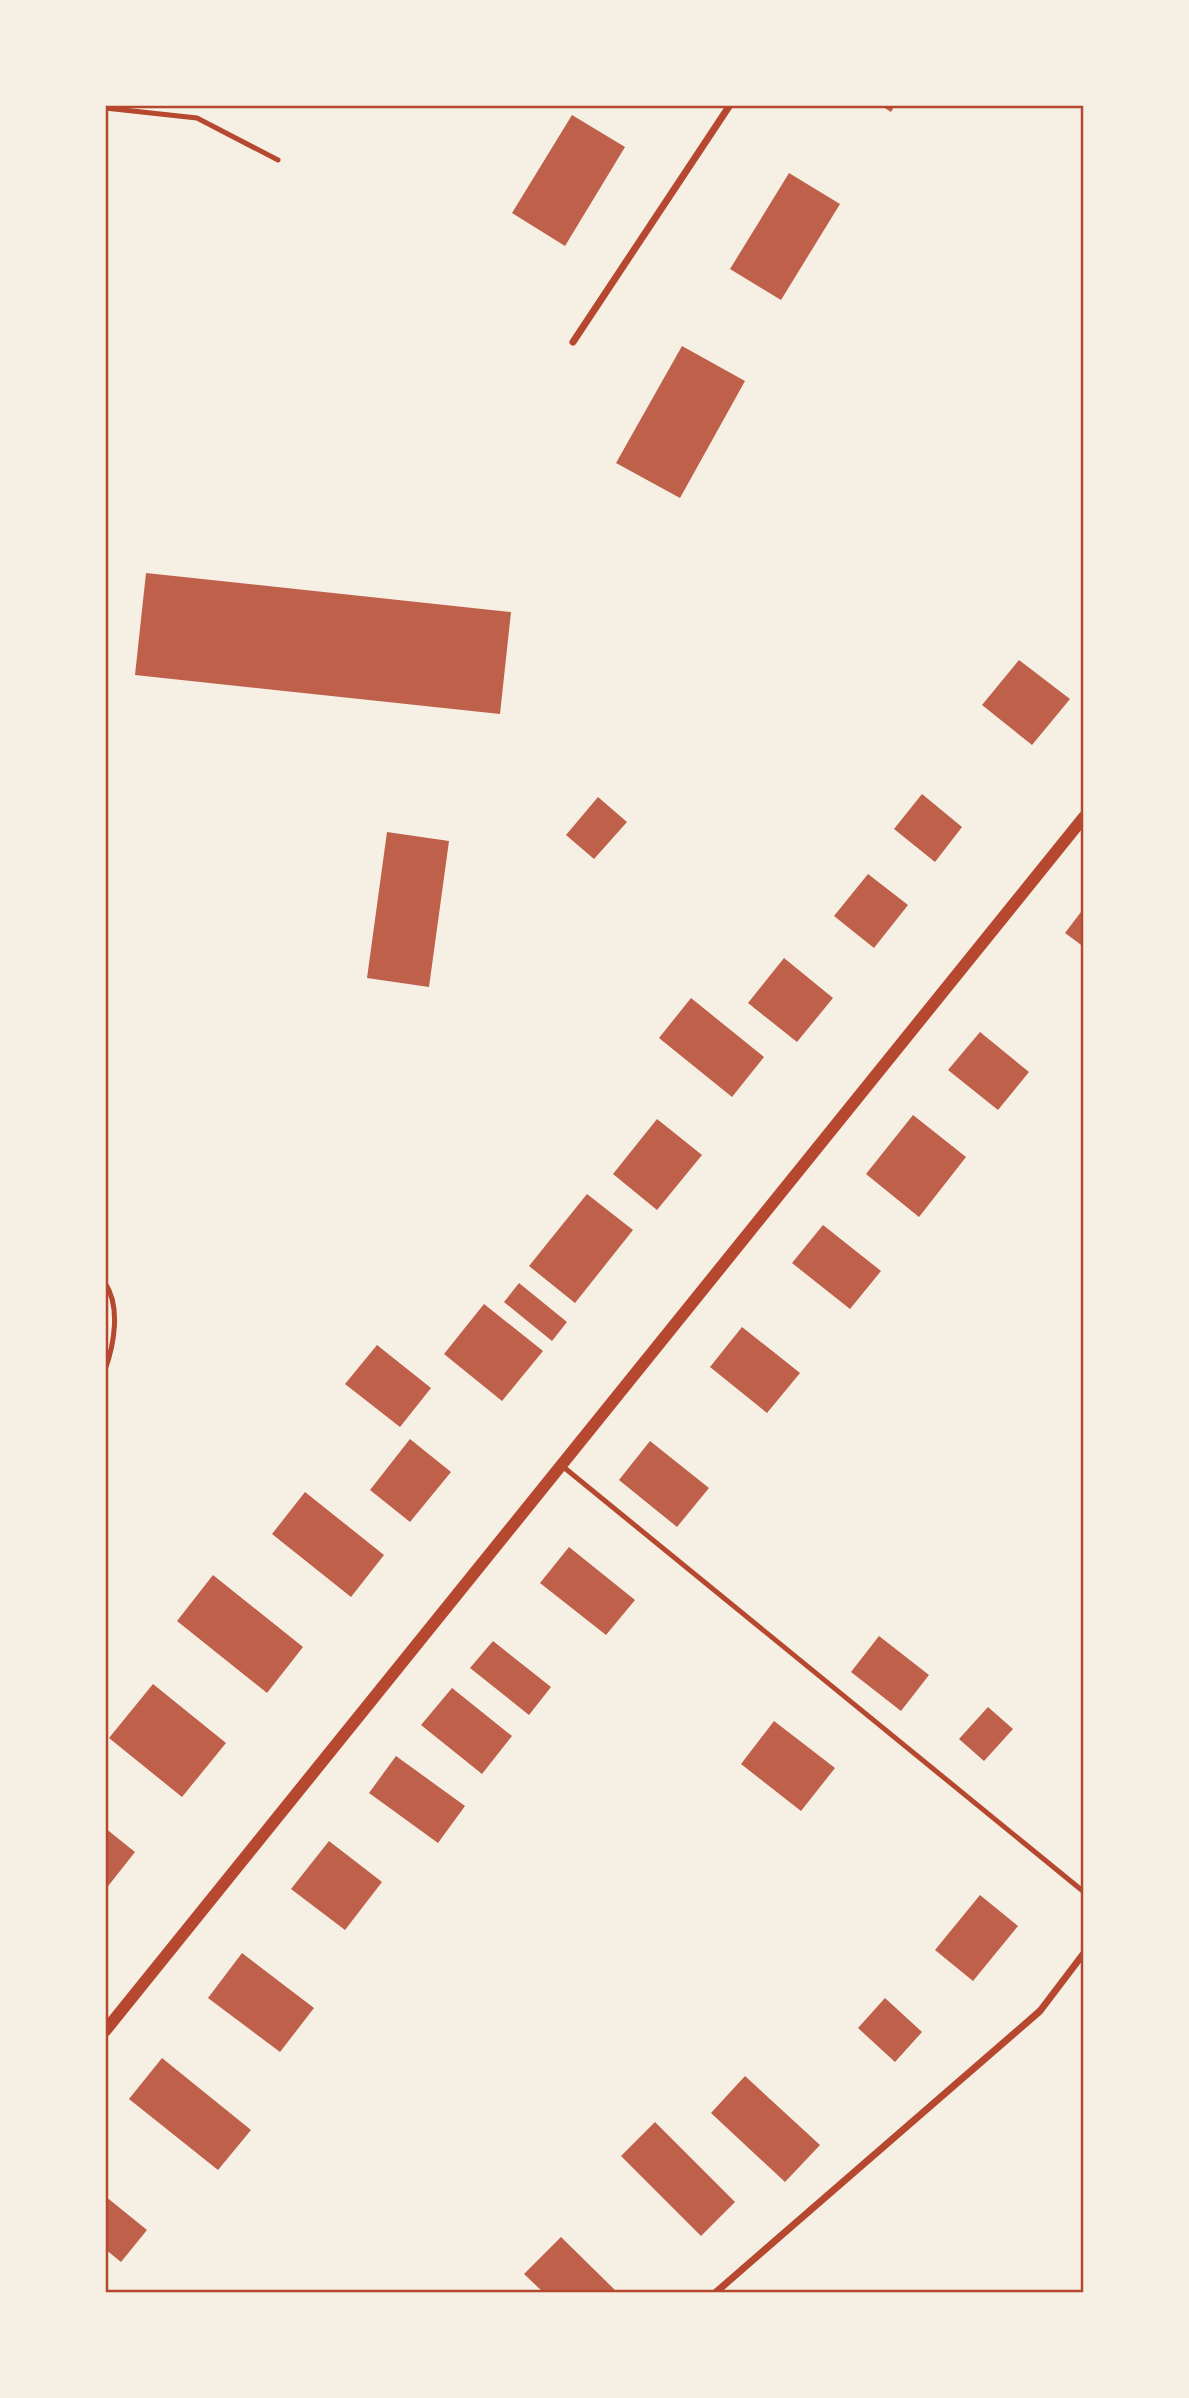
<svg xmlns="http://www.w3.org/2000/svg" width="1189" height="2398" font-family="'Crimson Pro',serif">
<rect width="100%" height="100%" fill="#f6efe4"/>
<path fill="#bf614a" d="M880 105H895L891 112Z
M572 115 625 147 565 246 512 213Z
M789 173 840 204 781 300 730 269Z
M682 346 745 381 680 498 616 463Z
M146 573 511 612 500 714 135 675Z
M1019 660 1070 699 1032 745 982 705Z
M922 794 962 827 935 862 894 829Z
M598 797 627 822 594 859 566 835Z
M387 832 449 841 429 987 367 978Z
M868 874 908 905 874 948 834 916Z
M1084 908V947L1065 933Z
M784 958 833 998 797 1042 748 1003Z
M691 998 764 1057 732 1097 659 1038Z
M980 1032 1029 1072 998 1110 948 1070Z
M913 1115 966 1157 919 1217 866 1174Z
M657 1119 702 1155 657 1210 613 1174Z
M587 1194 633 1230 575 1303 529 1266Z
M823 1225 881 1271 850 1309 792 1263Z
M519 1283 567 1322 552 1341 504 1302Z
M484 1304 543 1351 502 1401 444 1354Z
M742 1327 800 1373 767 1413 710 1367Z
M377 1345 431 1388 400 1427 345 1384Z
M410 1439 451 1472 410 1522 370 1490Z
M650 1441 709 1488 677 1527 619 1480Z
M305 1492 384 1555 351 1597 272 1534Z
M569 1547 635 1600 606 1635 540 1583Z
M213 1575 303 1647 267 1693 177 1621Z
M879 1636 929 1675 901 1711 851 1672Z
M493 1641 551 1687 529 1715 470 1668Z
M153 1684 226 1743 182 1797 109 1738Z
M452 1688 512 1736 482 1774 421 1725Z
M988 1707 1013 1729 984 1761 959 1739Z
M774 1721 835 1768 801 1811 741 1764Z
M396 1756 465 1806 438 1843 369 1793Z
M105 1828 135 1852 105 1890Z
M329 1841 382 1882 345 1930 291 1889Z
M980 1895 1018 1926 973 1981 935 1950Z
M242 1953 314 2008 280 2052 208 1998Z
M885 1998 922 2032 895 2062 858 2028Z
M162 2058 251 2130 218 2170 129 2099Z
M745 2076 820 2145 785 2182 711 2113Z
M655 2122 735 2202 701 2236 621 2156Z
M105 2196 147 2230 121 2262 105 2249Z
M561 2237 618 2293H544L524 2274Z"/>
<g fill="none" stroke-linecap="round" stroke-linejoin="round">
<path stroke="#b5482f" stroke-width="5" d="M105 108 197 118 278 160
M105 1283C121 1307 114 1345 105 1370
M561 1465 1084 1892"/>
<path stroke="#b5482f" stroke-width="7" d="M573 342 730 105
M715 2293 1040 2011 1084 1953"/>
<path stroke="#b5482f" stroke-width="12" d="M105 2031 1084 817"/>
</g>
<rect width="1189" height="2398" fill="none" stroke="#f6efe4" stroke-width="214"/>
<rect x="107" y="107" width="975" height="2184" fill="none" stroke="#b5482f" stroke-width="2.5"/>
</svg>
